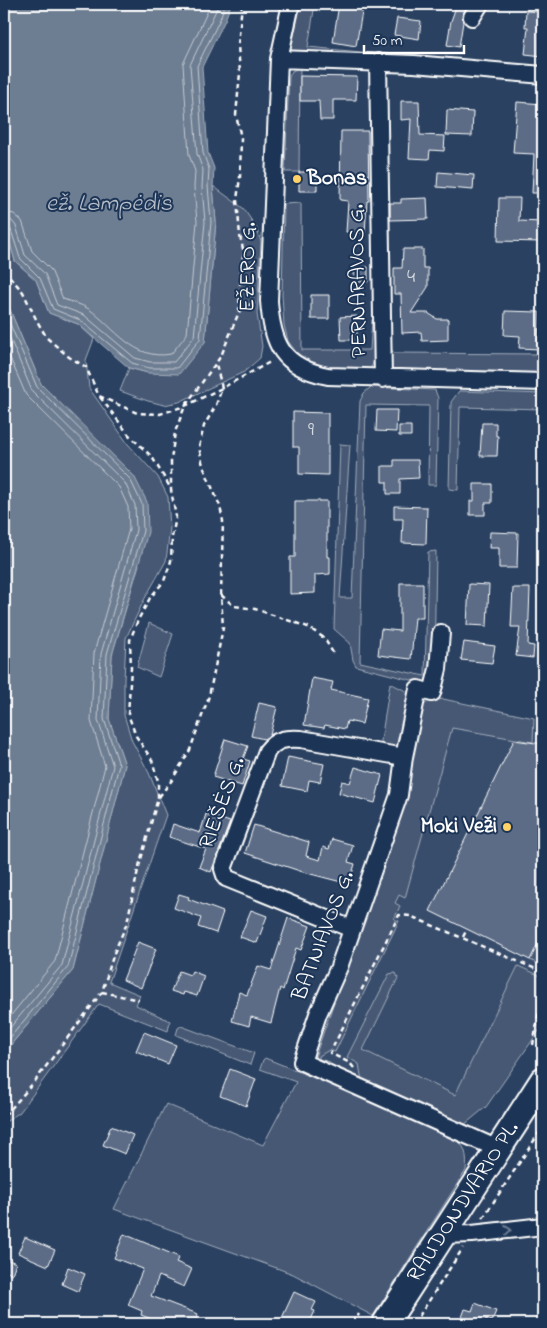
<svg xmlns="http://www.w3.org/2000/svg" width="547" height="1328" font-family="'Indie Flower',sans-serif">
<rect width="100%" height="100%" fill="#2a4161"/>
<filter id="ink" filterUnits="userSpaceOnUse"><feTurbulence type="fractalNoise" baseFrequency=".02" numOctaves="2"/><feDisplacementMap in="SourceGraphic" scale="10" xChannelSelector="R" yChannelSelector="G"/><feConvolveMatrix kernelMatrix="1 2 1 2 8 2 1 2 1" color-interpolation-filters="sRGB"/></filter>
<g filter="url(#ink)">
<path fill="#394e6c" d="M443 699 543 720V1025L486 1107 464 1125 321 1066 315 1057 404 800 424 705 428 702Z"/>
<path fill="#465975" stroke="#a2acba" d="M301 4H315L308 47 413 57 293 52 291 49Z
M300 67 299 172H285L289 77 292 71Z
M213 186 243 208 256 227 261 242 257 314 262 346 260 358 244 372 179 402 164 405 148 401 120 391 129 368 148 373 205 342 216 222Z
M301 203 302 350H370L372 320 375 319C375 335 380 357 369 370L331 369 314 366 299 356 288 341 284 325 282 295 284 204Z
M4 228 7 232 15 261 36 280 49 313 78 324 94 339 86 360 89 388 128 444 158 477 168 497 170 528 166 561 144 600 126 638 124 680V715L132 741 149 773 166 815 109 982 140 995 136 1005 170 1021 168 1031 99 1004 20 1112 4 1123V1053L73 970 125 765 109 719 112 655 139 565 74 417 41 384 10 310 4 301Z
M390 304 391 349 394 353 540 354V364H543V374L391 371 386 361Z
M371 387 435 390 438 398 436 485H428L429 406 366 405 360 662 425 676 428 552 436 551 434 668 427 684 356 666 353 660 350 643 334 629 340 444 350 445 340 598H352L360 401 364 393Z
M459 391 543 394V409L460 407 458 490 449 489 451 402Z
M149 623 173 634 159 677 137 667Z
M390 683 408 692 411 699 401 745 397 748 380 747Z
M443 699 534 718 533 742 452 728 405 898 399 895 395 903 400 906 394 919 399 921 335 1052 329 1050 319 1056V1059L330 1062 326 1064 316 1061 315 1057 404 800 419 719 424 705 428 702Z
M543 933V966L530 960Z
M518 966 543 977V1025L486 1107 464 1125 362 1081 359 1064 347 1057 389 974 396 973 398 978 363 1050 455 1095Z
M181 1026 254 1053 250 1065 176 1035 178 1028Z
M265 1058C315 1078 364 1098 413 1120 425 1126 449 1134 458 1141 467 1148 467 1160 466 1170L373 1316 293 1274 114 1209 166 1104 263 1145 296 1082 260 1069 263 1060Z"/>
<path fill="#6d7d92" stroke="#a7b1be" d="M4 4H231L225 20 202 67 208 153 214 168 213 186 216 222 205 342 179 374 148 373 129 368 78 324 49 313 36 280 15 261 7 232 4 228Z
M4 301 10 310 41 384 134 476 147 502 148 532 112 655 109 719 125 765 73 970 4 1053Z"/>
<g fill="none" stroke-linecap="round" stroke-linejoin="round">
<path stroke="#c5cbd3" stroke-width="1" d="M4 212 14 214 22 221 32 251 51 270 63 299C71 302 81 304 89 309 115 328 134 361 171 354L187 334 197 222 194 187 195 171 189 155 183 64 211 4
M4 219 11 220 16 226 25 255 45 274 57 305 84 315 135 358 150 362H174L194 337 205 222 202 187 203 170 197 154 190 65 219 4
M4 226H8L11 230 20 258 40 278 53 309 80 320 132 363 149 368H177L200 339 211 222 208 186 209 169 203 153 197 66 220 19 225 4
M4 310 37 387 130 479 142 504 143 531 107 654 104 719 119 765 68 967 4 1045
M4 324 32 391 125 483 135 505 136 530 101 654 98 720 113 766 62 965 4 1035
M4 344 26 395 119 487 128 507 129 529 94 653 91 721 105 766 55 961 4 1024"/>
</g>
<path fill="#5b6c86" stroke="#fff" d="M339 4 363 6 356 46 333 42Z
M457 4H468L462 16 463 22 459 47 447 45 451 21Z
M526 11 541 12 540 18H543V56L525 54 528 27H525Z
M397 18 421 21 419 39 394 35Z
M300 76 357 77 356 100H333V120H320L319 101H300Z
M401 101H419L420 135 445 136 444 151 430 150 429 159 409 158 411 119 401 120Z
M517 102 543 104V193H532L534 154 513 153Z
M447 110 473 112 472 136 446 135Z
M341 131H368L369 201H367L365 233 346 232 348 201 340 200Z
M299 172H317V191H299Z
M438 172 474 175 473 190 437 187Z
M427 198 428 219 390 220V203H401V199Z
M499 198H520L519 221 543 222V242L498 241Z
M403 249H423V268H428V287L411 313H428L437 319H448V340L422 341 421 332 402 333 401 294H394V268H402Z
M354 267H368V282H354Z
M311 295H329V319H311Z
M505 311 539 312 538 349 519 348 520 336 504 335Z
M357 316V340H341L340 317Z
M377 410H397L396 432 376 431Z
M293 412 328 413V475L299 474V447H293Z
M482 423H496V436H498L497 456H480Z
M399 426H411V436H399Z
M394 460H418L419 478 400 479V494H387V482H382V466H394Z
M474 484H492V503H485V515H470V501H474Z
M295 501H327V557H330V574L315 575V593L290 594V557H295Z
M394 506 427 507 426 544 402 543 403 519H394Z
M490 532 518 533 517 568H499V548H489Z
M400 583H423V618H415L411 659 378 655 381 629 400 631Z
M469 584 489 585 487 626 467 625Z
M513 588H530L528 645 534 646 533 658 516 656 520 627H511Z
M464 642 495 646 492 663 461 660Z
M312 678 333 682 331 690 368 698 362 724 347 721 345 729 325 725 324 728 304 725Z
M259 703 277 707 270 735 264 739 251 736Z
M225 739 248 746 243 759 250 761 242 786 213 777Z
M514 740 543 744V933L530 960 430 911Z
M288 757 324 764 320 782 309 780 307 791 282 786Z
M355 767 382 775 375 803 339 793 342 781 350 783Z
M206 814 230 822 211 872 199 867 206 849 169 837 173 824 200 833Z
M254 825 309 842 306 856 320 860 323 847 329 849 332 839 353 845 348 862 355 864 349 884 303 872 245 853Z
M179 894 189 897 188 899 223 912 216 933 198 927 201 918 174 908Z
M251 910 267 916 257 943 240 937Z
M288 918 310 926 301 950 296 948 283 990 280 988 271 1023 251 1017 249 1026 232 1021 239 992 247 995 258 966 271 970Z
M138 942 156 949 141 988 123 980Z
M179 971 190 975 192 971 204 976 197 996 184 992 183 995 171 991Z
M144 1032 176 1045 168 1064 136 1051Z
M230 1069 256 1079 246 1106 220 1096Z
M111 1126 133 1135 125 1154 103 1145Z
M124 1234 179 1257 176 1262 192 1269 184 1287 159 1276 151 1296 198 1314 194 1324H164L141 1315 142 1311 128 1305 143 1269 114 1258Z
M25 1237 55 1250 48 1266 18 1253Z
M4 1258 16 1263 12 1274 4 1271Z
M68 1267 85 1274 78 1291 62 1284Z
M294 1292 316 1302 312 1310 315 1311 309 1324H291L281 1320Z
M475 1303 496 1311 492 1321 486 1319 484 1324H472L461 1320 465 1309 472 1311Z"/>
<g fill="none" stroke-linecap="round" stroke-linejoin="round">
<g stroke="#fff" stroke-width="20">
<path id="minor" d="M291 4 279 59 269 301C272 344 282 367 328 376L543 382
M472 17 480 4
M279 59 414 64 543 75
M378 62 383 379
M441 633 438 669 432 693 418 689 404 757 399 795 339 967 318 1014 302 1062 498 1149
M352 929 226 878 223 869 267 751C276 739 286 738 301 739L404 757
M443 1235 472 1234 543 1226"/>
</g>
<g stroke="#fff" stroke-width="29">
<g id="primary">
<path id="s1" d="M385 1324 543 1080"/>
</g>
</g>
<path stroke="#fff" stroke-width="2.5" stroke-dasharray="5 4" stroke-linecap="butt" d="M4 270 23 292 37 321 47 338 69 357 86 367 99 396 137 413 160 414 185 406 222 388 272 361
M239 312 250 304 255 303
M100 397 129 435 152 457 171 489
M221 595 234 606 255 609 308 627 324 638 335 656
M159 797 172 780 190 750 209 696 223 628 221 595 223 521 220 506 203 466 199 447 204 426 216 405 222 388 216 364
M463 937 467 929
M102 992 139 1000
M533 1045 543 989
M354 1068 350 1063 330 1053 399 915 410 916 543 972
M4 1115 9 1111 35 1081 102 992 114 953 127 923 138 870 158 798V781L152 760 136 736 128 714 131 668 130 640 138 620 150 598 164 581 171 561 172 537 176 517 171 490V460L175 432 185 406 221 356 239 312 241 263 244 253 240 236 237 200 240 177 241 138 236 115 240 73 238 45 242 4
M483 1218 543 1127
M353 1324 359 1314
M414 1324 463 1248"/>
<use href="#minor" stroke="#1d3557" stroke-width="16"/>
<use href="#primary" stroke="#1d3557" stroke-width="25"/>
</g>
<defs><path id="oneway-chevron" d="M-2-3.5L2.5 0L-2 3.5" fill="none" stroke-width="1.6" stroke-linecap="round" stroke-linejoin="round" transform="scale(1.25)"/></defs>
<use stroke="#6c7c92" href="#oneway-chevron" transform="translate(508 1230) rotate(-6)"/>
</g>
<g fill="#ffd166" stroke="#1d3557" stroke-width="2">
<circle cx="297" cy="179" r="5"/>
<circle cx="507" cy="827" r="5"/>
</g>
<g text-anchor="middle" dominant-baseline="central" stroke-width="4" stroke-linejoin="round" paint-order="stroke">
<g font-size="20" fill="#d6dae1">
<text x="411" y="277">4</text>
<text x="311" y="430">9</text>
</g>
<g font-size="22" font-weight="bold" fill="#fff" stroke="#1d3557" text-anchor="start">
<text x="307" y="179">Bonas</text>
<text x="497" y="827" text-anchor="end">Moki Veži</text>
</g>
<g font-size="22" fill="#fff" stroke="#1d3557">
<text transform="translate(249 267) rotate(-89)">EŽERO G.</text>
<text transform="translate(359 281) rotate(-91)">PERNARAVOS G.</text>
<text transform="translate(223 803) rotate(-70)">RIEŠĖS G.</text>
<text transform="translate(324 936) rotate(-69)">BATNIAVOS G.</text>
<text stroke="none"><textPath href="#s1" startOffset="145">RAUDONDVARIO PL.</textPath></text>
</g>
<g font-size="24" font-style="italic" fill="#b6bec8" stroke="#1d3557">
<text x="109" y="204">ež. Lampėdis</text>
</g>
</g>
<rect width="547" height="1328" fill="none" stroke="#1d3557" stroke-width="20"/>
<rect x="10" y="10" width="527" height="1308" fill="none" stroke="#fff" stroke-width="2" filter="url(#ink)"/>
<path d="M364 45v8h100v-8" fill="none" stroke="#ffffff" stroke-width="2.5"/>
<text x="372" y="45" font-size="15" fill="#ffffff" stroke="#1d3557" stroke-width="4" paint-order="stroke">50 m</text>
</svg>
